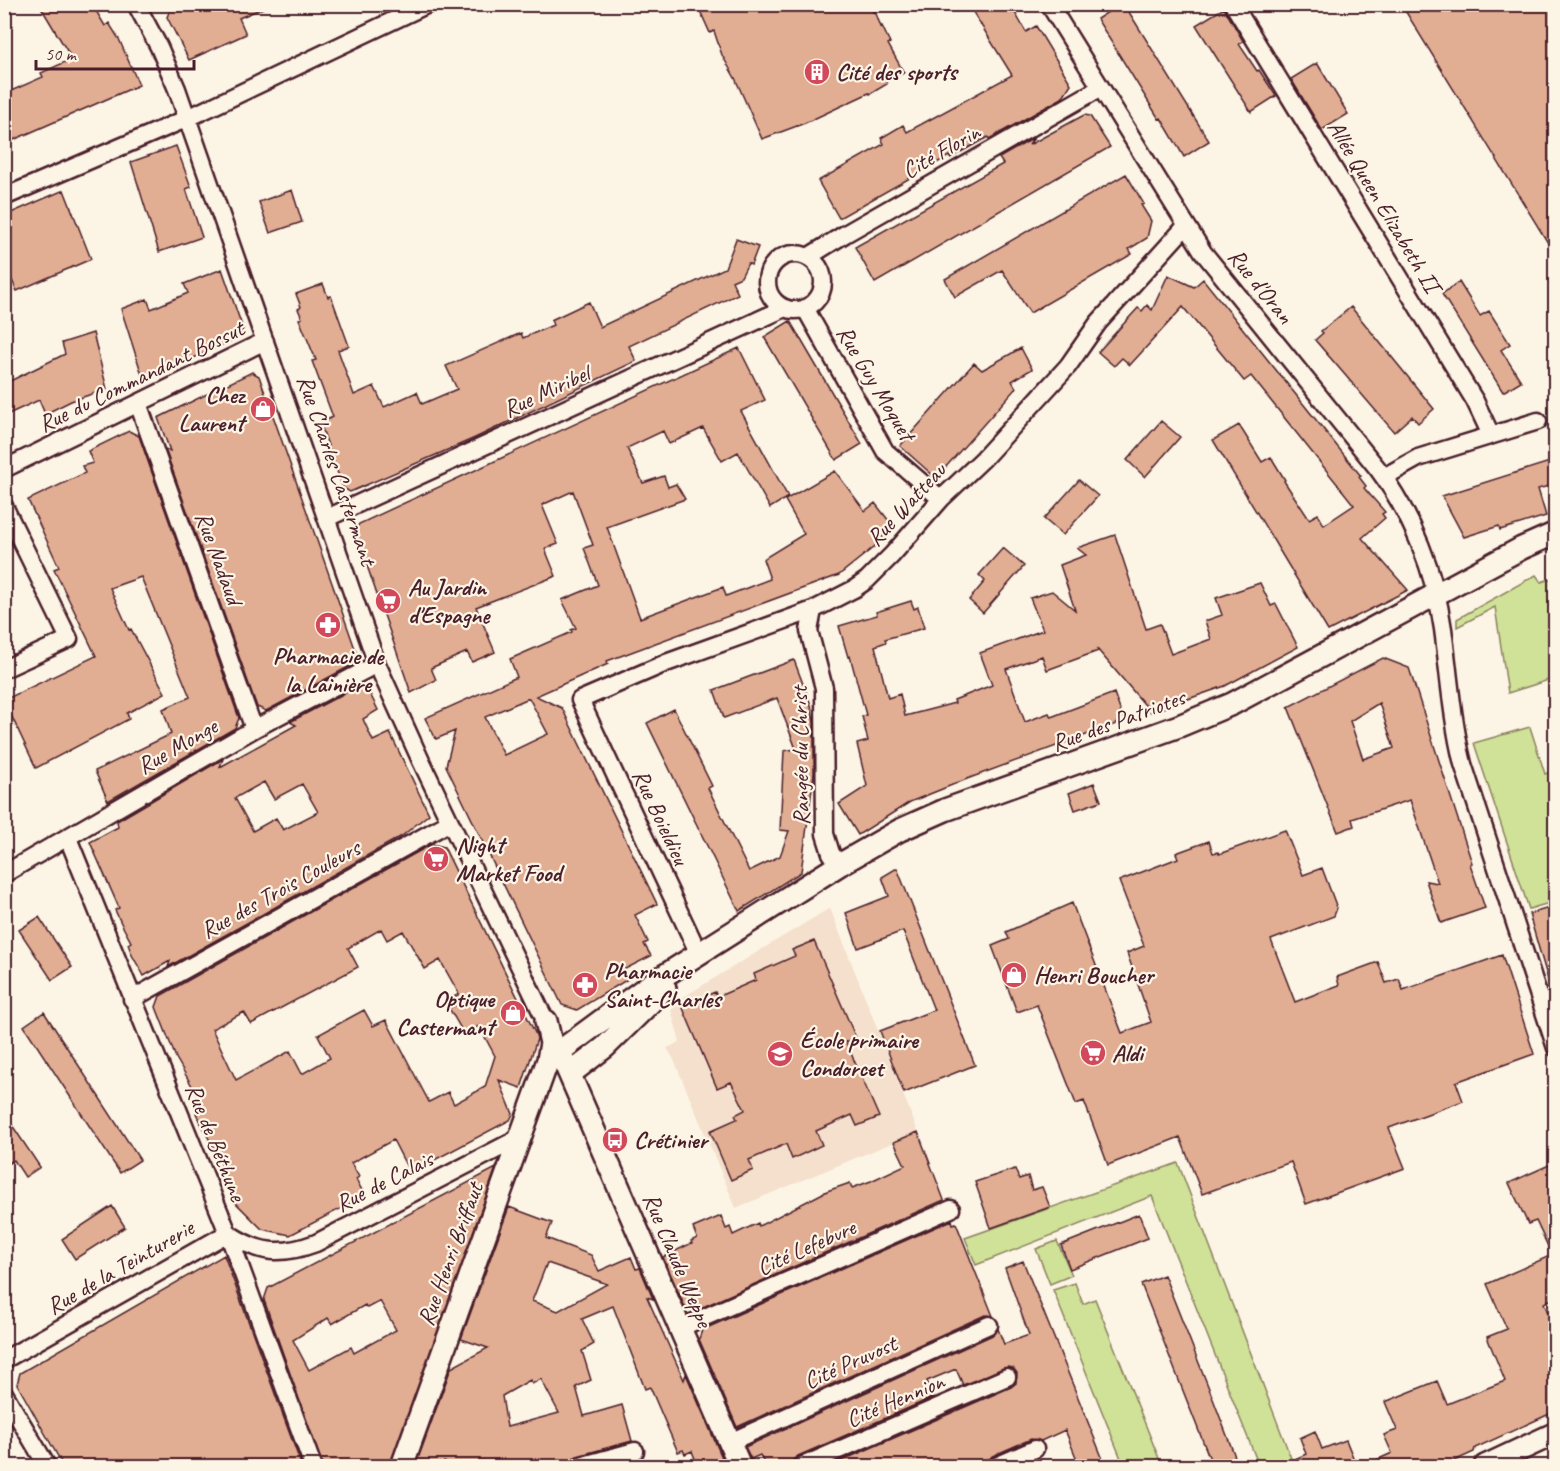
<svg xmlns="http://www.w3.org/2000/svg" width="1560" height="1471" font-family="Caveat,sans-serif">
<rect width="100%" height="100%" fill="#fcf5e5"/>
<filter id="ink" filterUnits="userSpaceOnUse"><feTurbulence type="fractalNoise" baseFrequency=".0167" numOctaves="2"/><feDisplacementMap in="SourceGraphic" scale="12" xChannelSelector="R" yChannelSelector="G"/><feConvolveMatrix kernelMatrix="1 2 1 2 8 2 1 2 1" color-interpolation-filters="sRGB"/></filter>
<g filter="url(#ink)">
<path fill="#f4e0cc" d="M830 908 918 1132 736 1208 674 1060 667 1048 680 1042 671 1010 681 1002 680 999Z"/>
<path fill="#cfe297" stroke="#8c8061" stroke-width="1.5" d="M1536 575 1541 582 1553 578 1555 585V678L1508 693 1495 607 1457 627V619Z
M1530 727 1545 774 1555 770 1556 843 1553 844 1556 852V901L1529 909 1474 743Z
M1178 1163 1294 1466H1259L1152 1196 976 1265 965 1238Z
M1057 1241 1072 1275 1050 1284 1036 1249Z
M1075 1283 1083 1304 1095 1299 1162 1466H1124L1053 1290Z"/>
<path fill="#e1ae93" stroke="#4a1f2b" stroke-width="1.5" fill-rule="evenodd" d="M39 4H92L105 26 109 23 119 39 139 85 4 144V94L43 77 41 73 72 59Z
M183 4H270V5L239 18 246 34 189 60 167 17 170 10Z
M697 4H870L873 12 875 11 881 27 882 26 890 43 888 44 904 73 886 81 887 84 870 94 869 93 805 123 762 139 735 78 722 55 714 31 710 33Z
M968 4H1010L1026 32 1036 26 1071 84 1062 98 989 139 988 137 950 158 949 156 839 218 818 181 884 144 881 138 903 125 907 132 1012 75Z
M1120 4H1124L1209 141 1184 157 1161 118 1159 119 1097 19Z
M1401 4H1556V256Z
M1224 8 1243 41 1239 44 1257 71 1259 70 1276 96 1251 112 1196 25Z
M1317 63 1348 114 1322 130 1291 79Z
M1084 115 1090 116 1110 147 875 283 855 247 1003 164 999 158 1034 138 1029 145Z
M176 146 191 187 186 189 202 237 159 252 131 162Z
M1126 174 1144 204 1141 205 1151 221 1147 238 1129 249 1132 254 1030 313 1002 270 955 297 945 279Z
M64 190 91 259 17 291 4 263V216Z
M292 190 302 222 270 233 259 202Z
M736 239 758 247 751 265 748 263 741 277 732 281 738 294 629 346 636 361 475 438 350 492 343 488 320 423 333 417 312 361 316 360 299 319 302 318 298 309 301 307 296 294 323 284 328 297 331 296 349 346 338 350 354 395 374 386 384 407 417 392 422 404 457 389 446 366 521 333 523 338 553 325 551 320 589 302 600 327 725 268Z
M222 269 243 329 239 337 144 381 121 309 147 299 151 309 188 293 184 284Z
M1168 275 1194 287 1203 279 1361 476 1359 477 1366 486 1364 488 1385 512 1382 514 1385 518 1362 538 1408 590 1328 631 1213 440 1239 425 1262 462 1271 457 1285 480 1284 481 1309 519 1318 514 1324 525 1354 505 1251 376 1244 381 1183 307 1130 365 1122 358 1114 366 1098 352 1138 308 1142 311 1147 305 1152 310Z
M1459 282 1480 316 1489 311 1510 344 1501 350 1521 381 1503 392 1442 294Z
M1351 307 1434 409 1418 423 1412 416 1394 432 1315 340 1323 333 1321 331Z
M790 321 862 444 836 460 764 337Z
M93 333 107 389 71 401 45 414 39 400 4 416V384L65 354 62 343Z
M739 348 765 400 741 411 788 497 770 508 738 452 722 461 703 428 669 444 663 431 627 448 643 483 664 476 668 487 676 484 685 499 607 527 640 618 723 587 726 596 770 579 763 559 804 534 785 500 835 471 865 511 875 503 893 526 874 547 839 575 607 661 608 664 536 696 562 708 657 904 635 915 648 942 644 944 651 956 623 970 628 979 577 1010 562 1005 446 766 455 731 436 739 425 718 517 677 510 659 572 632 571 630 576 628 562 600 598 585 584 548 593 545 573 491 542 505 558 544 545 549 556 576 476 607 495 652 472 662 467 652 431 668 436 680 411 693 355 531 359 524ZM529 698 548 734 504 755 485 717Z
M1021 348 1032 369 1012 381 1016 388 936 478 900 446 974 363 982 370Z
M252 372 259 376 358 657 352 665 266 711 257 707 165 449 170 451 158 418Z
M1161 421 1180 437 1145 477 1127 460Z
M129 431 139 436 239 718 235 728 108 801 95 771 171 734 163 709 190 697 141 577 110 588 129 630 131 629 165 693 127 713 129 719 36 768 4 700 96 656 54 569 59 567 28 500 85 473 82 466 93 463 88 451Z
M1556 460V484L1538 489 1546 516 1500 530 1499 526 1464 537 1442 496Z
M1079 480 1098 496 1063 535 1044 519Z
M1115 535 1146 629 1160 624 1171 654 1211 639 1205 621 1222 615 1216 598 1260 583 1271 606 1276 604 1298 647 1225 686 1151 712 1097 649 1098 651 1047 670 1042 656 1006 669 1025 722 1049 713 1051 717 1114 693 1124 721 967 779 910 802 858 835 839 804 867 786 857 744 868 741 862 716 866 715 850 656 848 657 839 626 877 615 876 612 911 601 914 609 918 607 924 628 885 639 886 642 875 646 888 698 900 694 905 716 955 703 954 700 992 685 980 653 1043 630 1030 598 1052 591 1075 610 1060 565 1086 555 1077 548Z
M1003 548 1024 566 983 613 969 600 985 581 979 575Z
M1383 658 1409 668 1472 863 1470 864 1485 908 1441 923 1426 881 1438 883 1410 800 1352 819 1354 826 1338 832 1288 707ZM1379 703 1394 748 1363 759 1350 721Z
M794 660 811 705 814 722V773L801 872 739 911 647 723 674 709 712 786 708 788 749 871 780 856 789 831 780 830 784 751 796 749 777 698 724 718 714 690Z
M358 686 369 692 378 710 363 719 373 741 390 733 429 814 402 836 168 967 170 961 144 976 132 955 128 944 131 942 122 925 115 910 119 908 90 842 118 827 117 821 223 759 220 767 296 725 290 722ZM264 782 274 799 302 784 318 812 283 830 276 818 253 831 235 798Z
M1094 783 1101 801 1075 810 1069 793Z
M1285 830 1303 875 1322 868 1337 908 1334 916 1271 940 1295 1002 1339 985 1337 977 1378 962 1386 983 1399 979 1403 990 1502 955 1534 1054 1456 1082 1463 1101 1389 1128 1405 1168 1306 1204 1291 1162 1202 1194 1180 1137 1108 1165 1084 1101 1076 1104 1037 1005 1017 1012 992 946 1009 939 1006 932 1072 903 1122 1033 1151 1022 1127 953 1144 946 1119 881 1178 858 1176 853 1209 841 1213 853 1218 852 1219 854Z
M432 844 444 847 536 1035 537 1039 521 1088 499 1080 513 1114 510 1120 410 1173 393 1140 351 1163 359 1177 356 1179 365 1196 290 1235 262 1229 234 1201 220 1161 196 1113 198 1112 195 1103 200 1100 176 1058 156 1007 160 996ZM381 929 387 940 403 931 425 969 440 960 459 994 452 998 456 1005 449 1008 464 1034 479 1026 495 1056 485 1087 454 1104 448 1092 429 1102 386 1020 373 1026 364 1010 318 1035 330 1058 302 1074 290 1051 236 1080 212 1029 244 1012 251 1024 358 967 348 948Z
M897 868 975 1065 904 1093 880 1031 934 1010 903 931 858 948 846 913 889 896 882 877Z
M1556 906V990H1551L1529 914Z
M39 917 72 967 52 980 19 930Z
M814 941 856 1038 846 1042 879 1117 857 1126 852 1115 816 1131 822 1145 792 1159 786 1144 749 1160 753 1170 731 1180 710 1131 737 1119 735 1115 745 1110 731 1082 717 1088 682 1006 715 992 717 997 756 980 754 974 795 956 792 950Z
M44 1012 140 1160 120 1173 24 1026Z
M4 1113 40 1167 25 1177 14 1160 4 1166Z
M918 1132 944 1200 696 1310 685 1307 663 1257 692 1243 691 1241 697 1238 693 1228 721 1216 726 1229 730 1227 733 1235 758 1223 759 1226 827 1191 850 1183 852 1188 871 1181 905 1165 894 1142Z
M1556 1162V1297L1544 1303 1556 1332V1411L1475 1448 1474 1452 1441 1467H1361L1392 1453 1384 1435 1397 1430 1385 1402 1437 1381 1447 1404 1505 1381 1487 1337 1507 1329 1487 1284 1552 1255 1536 1221 1528 1224 1509 1183Z
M496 1168 390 1467H323L264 1300 268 1288ZM380 1301 396 1330 354 1353 351 1347 309 1370 293 1340 328 1318 332 1324 365 1305 367 1308Z
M1015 1169 1019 1179 1028 1176 1032 1190 1042 1187 1050 1207 991 1228 975 1182Z
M112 1206 125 1227 75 1259 62 1239Z
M509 1207 552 1223 546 1238 591 1255 599 1271 631 1257 636 1269 640 1268 653 1299 647 1297 684 1380 686 1374 726 1467H698L692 1451 685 1454 683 1450 678 1452 650 1387 645 1389 613 1306 582 1319 594 1344 582 1351 591 1380 576 1387 584 1416 622 1405 632 1441 577 1456 572 1459 570 1467H455L444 1462 442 1467H415L451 1368 488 1348 461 1339ZM547 1263 585 1276 607 1284 558 1311 532 1301ZM541 1379 559 1413 507 1427 502 1396 530 1380 532 1384Z
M1139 1214 1148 1238 1070 1269 1061 1245Z
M952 1220 953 1224 956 1223 993 1316 985 1315 737 1427 699 1339 702 1330Z
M224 1255 302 1467H64L17 1384 20 1373Z
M1023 1261 1106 1467H1080L1065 1430 1041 1441 1031 1439 992 1456 984 1467H827L1011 1387 1016 1383 1017 1373 1013 1368 1008 1367 963 1385 956 1369 927 1381 934 1397 798 1456 793 1460 792 1467H766L760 1455 751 1459 745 1447 993 1335 998 1329 1004 1344 1029 1335 1005 1268Z
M1164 1275 1210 1391 1239 1467H1213L1202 1439 1141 1284Z
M1315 1431 1322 1449 1346 1440 1357 1467H1278L1306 1454 1300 1438Z"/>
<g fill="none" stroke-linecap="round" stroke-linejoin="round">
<g stroke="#4a1f2b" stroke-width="21">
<path id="minor" d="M136 4 159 47 177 89 377 664 421 761 550 1030
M1049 4 1203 252 1378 469C1412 515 1435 572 1443 629 1449 674 1452 720 1463 764L1556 1048
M1233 4 1475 401 1491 435
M4 197 188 118 428 4
M767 282a28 28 0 1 1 56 0a28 28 0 1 1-56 0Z
M808 257 845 234 1100 88
M805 308 885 451 941 499
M138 403 254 729
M4 469 265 341
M1384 477 1418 458 1538 421
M4 506 69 639 4 669
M327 518 785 308
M813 610 809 631 824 688 825 834 831 853 839 865
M68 838 228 1233 313 1466
M4 874 254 729 377 664
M699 954 580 700 666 663 813 610 854 589 867 580 892 555 941 499 983 459 1068 366 1098 323 1185 227
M132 999 450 822
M228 1233C259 1254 281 1256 316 1243L519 1138
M680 1328 951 1209
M4 1360 228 1233
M4 1393 47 1466
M730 1442 989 1325
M580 1466 635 1451
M802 1466 1007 1377
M996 1466 1035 1449"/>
</g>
<g stroke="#4a1f2b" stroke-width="26">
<path id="tertiary" d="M559 1050 740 1466
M548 1060 651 984 839 865 900 830 945 810 1179 726 1232 704 1522 548 1556 533
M570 1074 605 1047 665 988
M402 1466 548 1060 551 1043 546 1021
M1485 1466 1556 1433"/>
</g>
<use href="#minor" stroke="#fcf5e5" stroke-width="16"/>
<use href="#tertiary" stroke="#fcf5e5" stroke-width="21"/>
</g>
</g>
<defs>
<g id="building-disc" transform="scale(1.35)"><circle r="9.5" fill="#d1495b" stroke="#fcf5e5"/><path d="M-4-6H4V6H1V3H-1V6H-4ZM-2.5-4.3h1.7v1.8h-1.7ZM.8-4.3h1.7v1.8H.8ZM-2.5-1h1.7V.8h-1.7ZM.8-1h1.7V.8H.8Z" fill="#fff"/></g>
<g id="shop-disc" transform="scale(1.35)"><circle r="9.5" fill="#d1495b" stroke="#fcf5e5"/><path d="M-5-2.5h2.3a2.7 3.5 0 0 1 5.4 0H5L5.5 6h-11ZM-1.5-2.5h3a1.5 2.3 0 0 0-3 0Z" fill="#fff"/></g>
<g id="supermarket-disc" transform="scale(1.35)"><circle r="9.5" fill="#d1495b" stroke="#fcf5e5"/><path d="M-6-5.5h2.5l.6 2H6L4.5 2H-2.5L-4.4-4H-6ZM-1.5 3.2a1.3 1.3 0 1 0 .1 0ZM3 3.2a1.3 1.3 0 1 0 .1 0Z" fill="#fff"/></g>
<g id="pharmacy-disc" transform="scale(1.35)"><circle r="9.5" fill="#d1495b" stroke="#fcf5e5"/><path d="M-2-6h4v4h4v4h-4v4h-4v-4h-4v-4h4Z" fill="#fff"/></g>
<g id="school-disc" transform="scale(1.35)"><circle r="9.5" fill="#d1495b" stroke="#fcf5e5"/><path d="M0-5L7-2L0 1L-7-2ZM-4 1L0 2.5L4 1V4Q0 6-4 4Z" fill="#fff"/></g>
<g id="bus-disc" transform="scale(1.35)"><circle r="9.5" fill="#d1495b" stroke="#fcf5e5"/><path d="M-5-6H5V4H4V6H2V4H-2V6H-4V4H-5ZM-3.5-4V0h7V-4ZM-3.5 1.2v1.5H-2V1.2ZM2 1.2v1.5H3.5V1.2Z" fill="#fff"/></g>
</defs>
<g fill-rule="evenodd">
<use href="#building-disc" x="817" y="72"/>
<use href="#shop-disc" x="263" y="409"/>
<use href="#supermarket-disc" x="388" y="601"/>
<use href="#pharmacy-disc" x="328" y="625"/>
<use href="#supermarket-disc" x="436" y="859"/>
<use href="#shop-disc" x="1014" y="975"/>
<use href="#pharmacy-disc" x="585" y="985"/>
<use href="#shop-disc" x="513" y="1013"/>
<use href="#supermarket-disc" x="1093" y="1053"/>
<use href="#school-disc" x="780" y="1054"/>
<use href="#bus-disc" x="615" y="1140"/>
</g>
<g text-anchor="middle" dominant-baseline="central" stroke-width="4.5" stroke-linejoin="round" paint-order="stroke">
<g font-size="24" font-weight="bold" fill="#4a1f2b" stroke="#fcf5e5" text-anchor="start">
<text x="836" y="72">Cité des sports</text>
<text x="244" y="395" text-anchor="end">Chez<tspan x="244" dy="28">Laurent</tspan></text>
<text x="408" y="587">Au Jardin<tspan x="408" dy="28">d'Espagne</tspan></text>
<text x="328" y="656" text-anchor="middle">Pharmacie de<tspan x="328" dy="28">la Lainière</tspan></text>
<text x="456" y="845">Night<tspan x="456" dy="28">Market Food</tspan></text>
<text x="604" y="971">Pharmacie<tspan x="604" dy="28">Saint-Charles</tspan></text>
<text x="1034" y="975">Henri Boucher</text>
<text x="494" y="999" text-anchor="end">Optique<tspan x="494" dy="28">Castermant</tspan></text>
<text x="800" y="1040">École primaire<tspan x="800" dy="28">Condorcet</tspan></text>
<text x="1112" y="1053">Aldi</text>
<text x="634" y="1140">Crétinier</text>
</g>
<g font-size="24" fill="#4a1f2b" stroke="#fcf5e5">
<text transform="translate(941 151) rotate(-30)">Cité Florin</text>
<text transform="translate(1384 206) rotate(59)">Allée Queen Elizabeth II</text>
<text transform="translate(1261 286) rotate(51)">Rue d'Oran</text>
<text transform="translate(141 376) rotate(-26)">Rue du Commandant Bossut</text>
<text transform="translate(876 383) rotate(59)">Rue Guy Moquet</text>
<text transform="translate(546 391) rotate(-25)">Rue Miribel</text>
<text transform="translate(337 470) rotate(71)">Rue Charles Castermant</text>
<text transform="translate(906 504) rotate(-47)">Rue Watteau</text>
<text transform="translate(219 558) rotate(70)">Rue Nadaud</text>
<text transform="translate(1118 720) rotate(-20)">Rue des Patriotes</text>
<text transform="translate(177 746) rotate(-30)">Rue Monge</text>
<text transform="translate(800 756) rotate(-91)">Rangée du Christ</text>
<text transform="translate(661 817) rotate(65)">Rue Boieldieu</text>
<text transform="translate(280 889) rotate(-29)">Rue des Trois Couleurs</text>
<text transform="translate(216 1142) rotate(68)">Rue de Béthune</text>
<text transform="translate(384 1181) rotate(-27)">Rue de Calais</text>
<text transform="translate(806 1247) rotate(-24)">Cité Lefebvre</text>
<text transform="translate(450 1254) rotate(-70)">Rue Henri Briffaut</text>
<text transform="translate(678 1260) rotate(67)">Rue Claude Weppe</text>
<text transform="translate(120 1267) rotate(-30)">Rue de la Teinturerie</text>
<text transform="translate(850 1362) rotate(-24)">Cité Pruvost</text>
<text transform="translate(895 1400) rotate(-23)">Cité Hennion</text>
</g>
</g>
<rect width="1560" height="1471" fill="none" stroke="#fcf5e5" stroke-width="24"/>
<rect x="12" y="12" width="1536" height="1447" fill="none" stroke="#4a1f2b" stroke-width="2" filter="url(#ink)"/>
<path d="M36 60v9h158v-9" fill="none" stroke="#4a1f2b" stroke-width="3"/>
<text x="45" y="60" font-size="18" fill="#4a1f2b" stroke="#fcf5e5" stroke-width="4.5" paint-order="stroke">50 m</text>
</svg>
